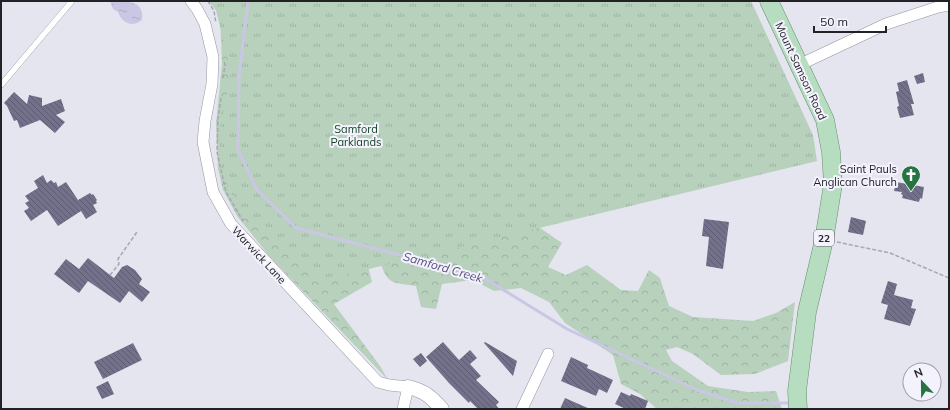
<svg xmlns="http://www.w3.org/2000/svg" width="950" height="410" font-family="Mulish,sans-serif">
<defs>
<pattern id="forest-crowns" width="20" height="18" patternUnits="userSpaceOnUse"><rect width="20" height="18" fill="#b7d1bd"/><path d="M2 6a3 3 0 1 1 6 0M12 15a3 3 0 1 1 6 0" fill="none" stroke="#9db3a2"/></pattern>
<pattern id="park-tufts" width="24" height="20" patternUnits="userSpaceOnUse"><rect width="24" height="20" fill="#b7d1bd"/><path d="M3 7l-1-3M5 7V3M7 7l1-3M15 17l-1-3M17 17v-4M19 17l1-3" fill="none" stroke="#9db3a2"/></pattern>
<pattern id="water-ripples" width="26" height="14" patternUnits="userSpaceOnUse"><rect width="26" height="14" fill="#cac7e5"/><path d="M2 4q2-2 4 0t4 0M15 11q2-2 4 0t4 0" fill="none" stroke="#adabc4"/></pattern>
<pattern id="building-back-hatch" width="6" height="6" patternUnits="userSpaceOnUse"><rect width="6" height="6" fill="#72708a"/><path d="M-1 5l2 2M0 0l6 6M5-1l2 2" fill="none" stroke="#5d5c71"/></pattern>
</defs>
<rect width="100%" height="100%" fill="#e5e5f0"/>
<path fill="url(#forest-crowns)" d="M209 1 562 243 548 267 566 275 587 265 621 290 638 291 649 270 660 278 669 306 693 317 753 321 776 313 795 302 788 361 755 374 721 375 693 354 677 347 666 350 672 361 708 386 748 392 776 391 782 409H657L640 394 621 384 613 355 565 323 549 302 521 288 494 291 473 280 442 284 436 309 421 307 416 286C388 282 388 284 378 257L366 259 372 282 334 304 380 366 388 380 270 257 237 216 223 190 218 169 216 124 222 63 220 16Z"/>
<path fill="url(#park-tufts)" d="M209 1H751L813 135 817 161 315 282 298 259 254 226 239 205 227 184 220 155V129L231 72 216 10Z"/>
<path fill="url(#water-ripples)" d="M110 1C126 1 145 0 142 20 132 28 122 23 118 12L113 9Z"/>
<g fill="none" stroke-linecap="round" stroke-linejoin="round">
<path stroke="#cac7e5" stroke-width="3" d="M248 1 239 75 238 150 257 190 296 228 481 276 567 329 697 390 737 403H792"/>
</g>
<path fill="url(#building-back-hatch)" d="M923 73 925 82 917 84 914 76Z
M907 80 914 104H911L914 115 900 118 897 107 899 106 896 92 899 91 897 83Z
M14 92 27 104 29 95 42 98V106L61 99 65 111 56 115 65 122 55 133 40 120 20 128 17 120 14 121 7 106 4 103Z
M43 175 47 183 51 180 54 183 56 182 58 187 66 182 78 200 90 193 92 195 93 194 97 200 96 201 97 203 93 205 97 212 86 219 81 211 58 226 47 210 31 221 24 211 29 208 25 203 29 201 25 196 38 188 34 181Z
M896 182 924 187 922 199 920 198 919 202 902 198 903 195 901 194 902 192 894 191Z
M851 217 866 221 863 235 848 232Z
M704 219 729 222 723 269 706 266 709 237 702 236Z
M88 258 114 278 122 267 127 265 135 270 142 279 139 284 150 292 142 302 129 291 120 303 88 281 79 293 54 274 66 259 79 269Z
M888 281 897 284 894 295 913 300 911 308 916 309 910 326 884 319 888 305 881 303Z
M443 342 459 360 470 350 477 358 470 364 481 376 476 380 499 402 496 405 499 409H478L470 401 469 403 449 383 426 357Z
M485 342 517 361 513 376 484 343Z
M133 343 142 360 103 379 94 362Z
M421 353 427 361 420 367 413 359Z
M571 357 588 365 587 368 613 380 607 393 599 389 596 396 561 381Z
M108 381 114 394 102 399 96 387Z
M621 392 630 396 631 394 648 401 645 409H626L615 404Z
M565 398 590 409H560Z"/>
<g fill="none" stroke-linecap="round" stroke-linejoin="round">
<g stroke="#9695a0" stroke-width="6">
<path id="service" d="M1 85 72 1"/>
</g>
<g stroke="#9695a0" stroke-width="12">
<path id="minor" d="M191 1 197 9 205 24 213 57 212 84 205 121 203 142 213 192 231 224 378 382 389 385 408 387 403 409
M799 65 886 24 938 7 949 5
M522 409 548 354"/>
</g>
<g stroke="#9695a0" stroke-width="15">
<path id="tertiary" d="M408 387C425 391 431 397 442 409"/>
</g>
<g stroke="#648d70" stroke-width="19">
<path id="primary" d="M769 1 825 120 831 152 833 184 824 240 807 312 797 391 798 409"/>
</g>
<path stroke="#a7a7b0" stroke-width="1.5" stroke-dasharray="4 2" stroke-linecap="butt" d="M208 1 214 11 216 23
M223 78 225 65 224 60
M221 98 218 119 217 152 226 192 243 221
M837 242 890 253 949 278
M110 275 119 264 118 259 137 232"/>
<use href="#service" stroke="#fff" stroke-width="5.5"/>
<use href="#minor" stroke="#fff" stroke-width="11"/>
<use href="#tertiary" stroke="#fff" stroke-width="14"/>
<use href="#primary" stroke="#b7ddc1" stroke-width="18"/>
</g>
<defs>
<g id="church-pin" transform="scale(1)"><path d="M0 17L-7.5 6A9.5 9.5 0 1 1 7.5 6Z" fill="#277443" stroke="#f3f2fd"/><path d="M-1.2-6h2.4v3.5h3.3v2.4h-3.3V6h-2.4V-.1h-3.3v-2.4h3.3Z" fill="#fff"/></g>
</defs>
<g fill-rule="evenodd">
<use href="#church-pin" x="911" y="175"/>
</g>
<g text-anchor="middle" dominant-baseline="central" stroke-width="4" stroke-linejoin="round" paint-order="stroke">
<rect fill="#f3f2fd" stroke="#616066" stroke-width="1" x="814" y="230" width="20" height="16" rx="3"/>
<g font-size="10" font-weight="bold" fill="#222226">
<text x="824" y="238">22</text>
</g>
<g font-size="11" fill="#222226" stroke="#f3f2fd">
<text transform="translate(801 71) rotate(65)">Mount Samson Road</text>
<text transform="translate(259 255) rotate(47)">Warwick Lane</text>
</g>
<g font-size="11" fill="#154225" stroke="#f3f2fd">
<text x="356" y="129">Samford<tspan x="356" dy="13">Parklands</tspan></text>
</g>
<g font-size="11" fill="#222226" stroke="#f3f2fd" text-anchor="end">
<text x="897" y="169">Saint Pauls<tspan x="897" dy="13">Anglican Church</tspan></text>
</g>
<g font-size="12" font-style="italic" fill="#57517d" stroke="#f3f2fd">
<text transform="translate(443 267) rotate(16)">Samford Creek</text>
</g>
</g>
<rect width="950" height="410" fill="none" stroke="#222226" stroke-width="4"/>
<g transform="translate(922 382) rotate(338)"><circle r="19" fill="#f3f2fd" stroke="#9f9fa7"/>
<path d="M0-3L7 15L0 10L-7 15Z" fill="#277443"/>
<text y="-6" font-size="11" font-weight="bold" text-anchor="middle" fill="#222226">N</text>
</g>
<path d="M814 26v6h72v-6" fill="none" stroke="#222226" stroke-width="2"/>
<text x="820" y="26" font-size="12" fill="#222226" stroke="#f3f2fd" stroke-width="3" paint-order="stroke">50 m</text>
</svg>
